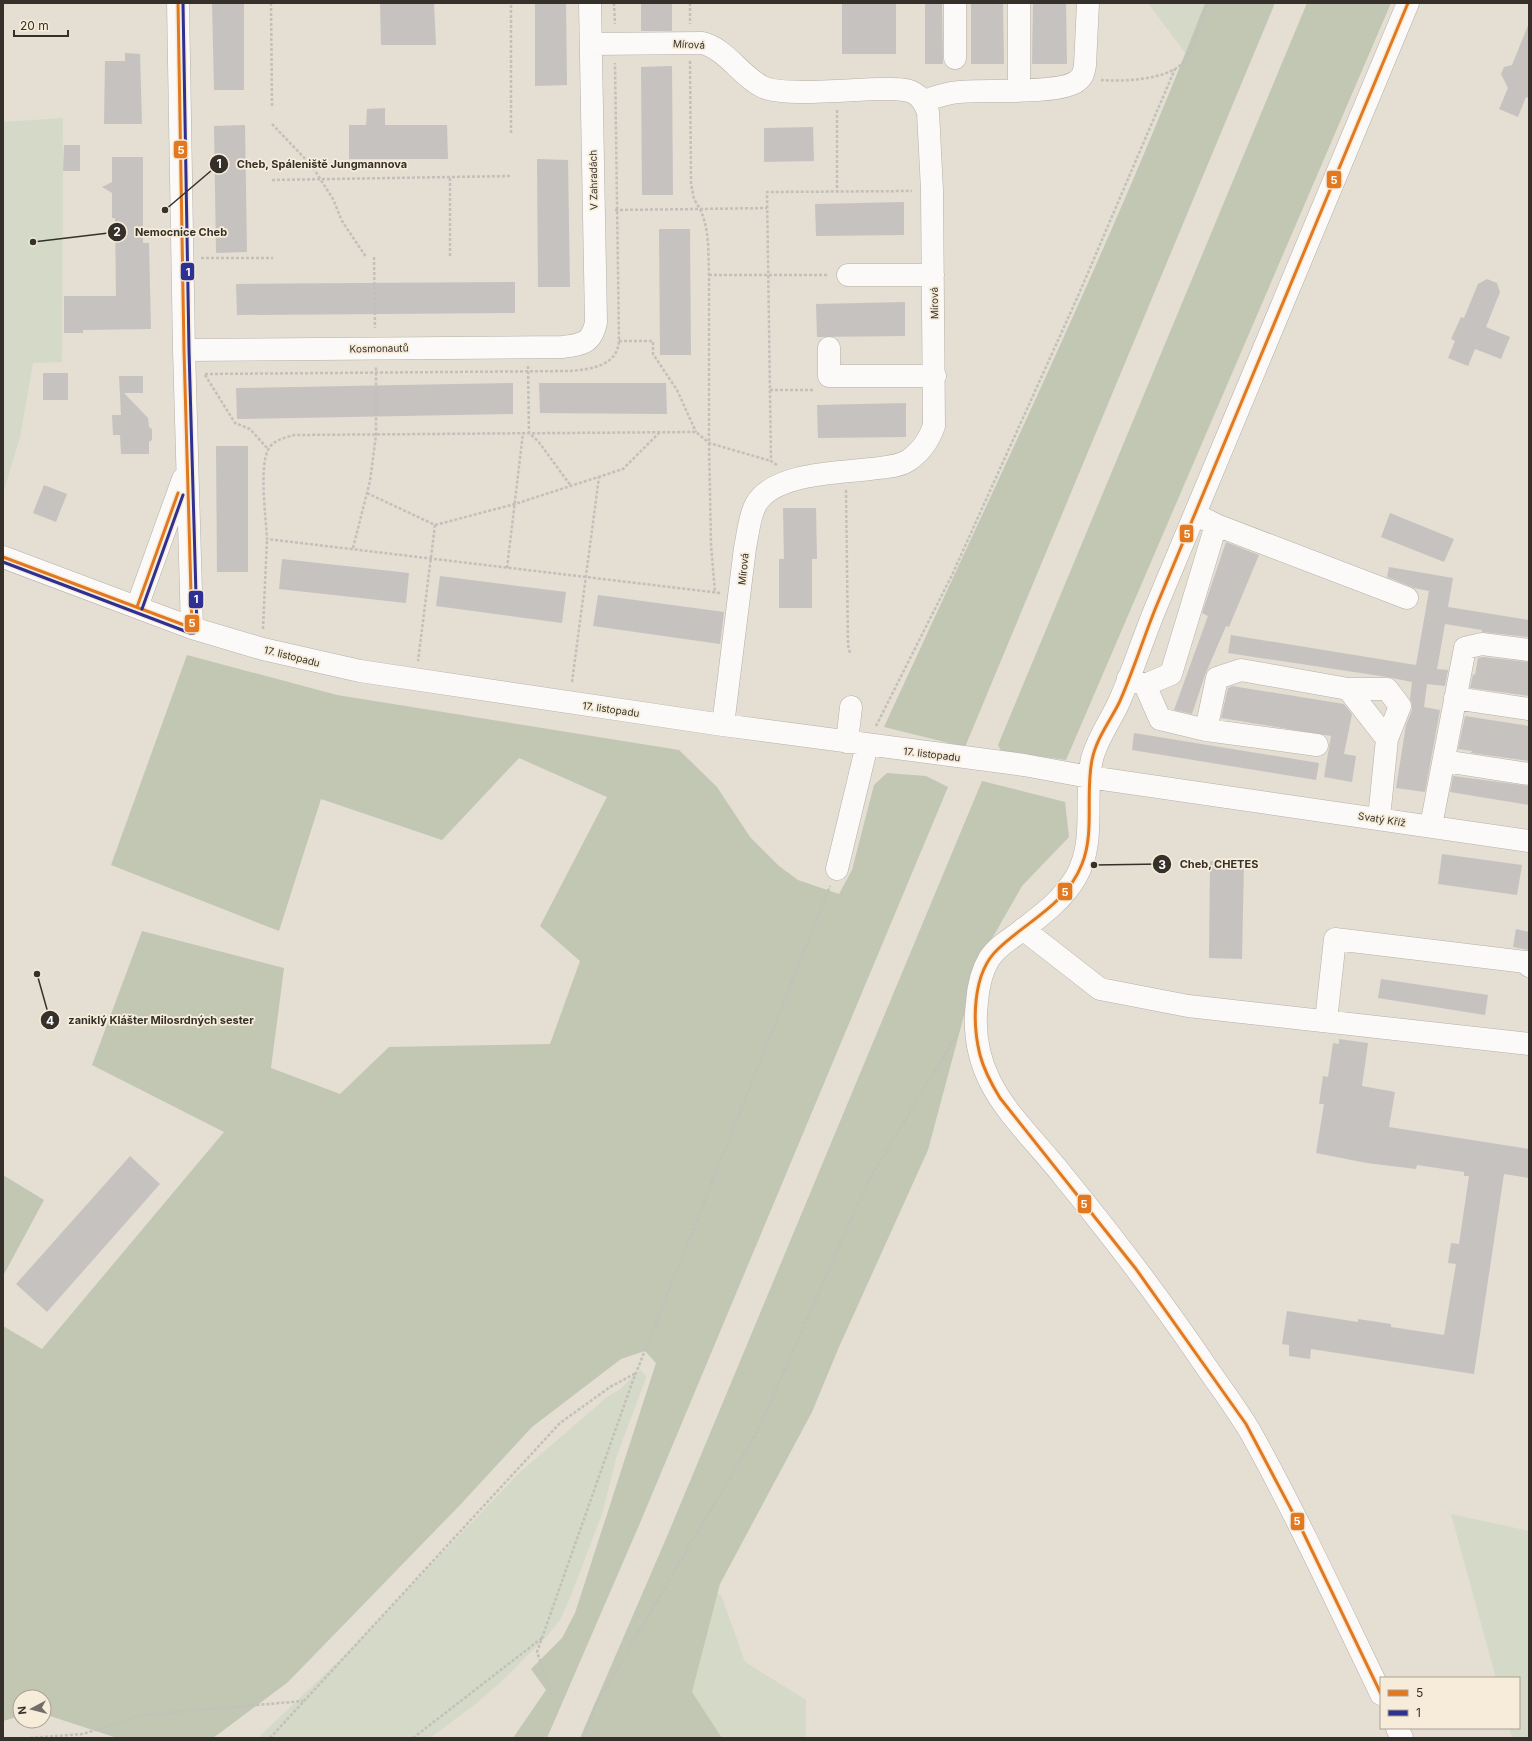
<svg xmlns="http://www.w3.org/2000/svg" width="1532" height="1741" font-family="Inter,sans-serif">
<rect width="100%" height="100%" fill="#e4ded3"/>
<path fill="#d4dac7" d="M1148 3H1205L1186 54Z
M63 118 62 362 33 363 20 437 3 493V122Z
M640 1370 646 1376 645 1381 617 1455 602 1514 570 1598 560 1620 547 1636 503 1680 478 1702 430 1738H258L351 1649 518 1474 607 1397 620 1389Z
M1451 1514 1529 1531V1738H1512L1509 1728H1519V1678H1496Z
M708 1591 721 1595 745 1662 806 1700V1738H630L666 1663 699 1667Z"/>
<path fill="#c1c7b3" d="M1205 3H1275L965 747 884 727C994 487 1110 249 1205 3Z
M1307 3H1391L1066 760 1001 751 998 745Z
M187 655 337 695 679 750 717 787 750 837 779 866 798 880 839 894 852 870 874 785 887 773 926 776 948 787 640 1523 547 1738H513L546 1690 531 1669 562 1638 575 1613 656 1363 645 1351 621 1359 532 1427 460 1505 288 1682 213 1738H117L44 1714V1697H20V1716L3 1721V1326L42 1349 224 1132 92 1065 142 931 284 968 271 1068 340 1094 389 1047 550 1044 580 961 540 926 607 797 519 758 442 840 321 799 279 931 111 865Z
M982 781 1065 802 1069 837 1022 886 978 963 928 1150 839 1347 812 1412 720 1584 692 1692 722 1738H580L668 1534Z
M3 1175 44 1200 3 1276Z"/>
<path fill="#c6c2c0" d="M212 3H244V90H214Z
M380 3H434L436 45H381Z
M535 3H566L567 85 535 86Z
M641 3H672V31H641Z
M842 3H896V54H842Z
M925 3H942L943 64H925Z
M971 3H1003L1004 64H971Z
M1033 3H1066L1067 64H1032Z
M1529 23V98L1526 97 1518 117 1499 109 1508 88 1501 74 1504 67 1512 65Z
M125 53 140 54 142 124H104L105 61H125Z
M672 66 673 195H642L641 67Z
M385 108V125H447L448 159H349V125H366L367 109Z
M245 125 247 252 216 253 214 126Z
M813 127 814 161 764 162V128Z
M64 145H80V171H63Z
M112 157H143V243H149L151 329 83 330V333H64V296H116L115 218H112V193L102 187 112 182Z
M537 159 568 160 570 287H538Z
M904 202V235L816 236 815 204Z
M659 229H690L691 355H660Z
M1487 279 1497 283 1500 292 1486 327 1510 337 1501 359 1475 349 1468 366 1448 358 1455 341 1451 339 1461 317 1464 318 1478 284Z
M515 282V313L237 315 236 284Z
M905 302V336L817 337 816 304Z
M43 373H68V400H43Z
M119 376H143V393H124L148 418 149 427 152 429V440L149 442V454H121L120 435H113L112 415H121Z
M513 383V414L237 419 236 388Z
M539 383H666L667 414 540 413Z
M906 403V437L818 438 817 405Z
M216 446H248V572H217Z
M44 485 67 494 56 522 33 513Z
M783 508H816L817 559H812V608H779V559H784Z
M1390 513 1454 539 1444 562 1381 537Z
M1226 542 1259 555 1229 627 1226 626 1205 675 1192 714 1174 710 1208 616 1202 613Z
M282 559 409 573 406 603 279 589Z
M1389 567 1453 578 1448 607 1529 620V637L1482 632V630L1445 624 1437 669 1448 670 1445 686 1427 684 1424 707 1440 710 1425 792 1396 788 1406 725 1412 710V704L1410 699 1412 682 1387 677 1228 653 1231 635 1416 665 1429 591 1414 588 1387 577Z
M440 576 566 592 562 623 436 606Z
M598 595 724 612 720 644 593 626Z
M1483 657 1529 662V696L1470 688 1473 674 1475 675 1478 658Z
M1232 686 1344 704 1352 714 1344 754 1356 756 1352 782 1324 777 1331 736 1221 718 1228 688Z
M1465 716 1529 726V761L1471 753 1472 751 1458 749Z
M1134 733 1319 763 1316 780 1132 750Z
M1453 776 1529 786V805L1450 792Z
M1442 854 1522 865 1517 895 1438 884Z
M1210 861H1244L1242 959 1209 958Z
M1516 929 1529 932V950L1513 947Z
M1381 979 1488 995 1485 1015 1378 998Z
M1339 1039 1368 1043 1362 1086 1395 1092 1389 1127 1529 1149V1178L1504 1174 1474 1374 1311 1349 1310 1359 1289 1356V1345L1282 1344 1287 1311 1358 1322V1319L1391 1324V1327L1444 1335 1456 1264 1448 1263 1451 1243 1459 1244 1469 1176H1464V1172L1417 1165 1416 1169 1367 1163 1316 1153 1324 1104H1319L1323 1076 1328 1077 1333 1043 1339 1044Z
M130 1156 160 1184 47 1312 16 1284Z"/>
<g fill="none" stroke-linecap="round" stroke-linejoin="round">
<g stroke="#b5b0a8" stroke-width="23">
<path id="minor" d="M178 3 184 350 192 628
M1019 3V91
M591 44 702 43C727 49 740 76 763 87 785 97 853 89 881 89 890 89 905 88 914 93 921 97 925 104 928 112L932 190 934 426C929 440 922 451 909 460 899 467 884 467 871 469 838 473 774 473 756 504 749 517 748 534 745 548L723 725
M955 58V3
M924 101C935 97 946 93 959 92 983 89 1060 95 1077 81 1083 77 1084 72 1085 65L1088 3
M848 275H933
M829 348V376H935
M184 350 562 347C582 345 592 343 596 322L590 3
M1216 525 1407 598
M3 557 192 628 263 649 360 671 723 725 1024 765 1089 777 1529 841
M137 607 183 479
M1128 678 1145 685 1160 719 1206 730 1317 745
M1145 685 1171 674 1216 525 1195 514
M1348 689H1387L1400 706 1387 739
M1455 698 1529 709
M1206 730 1217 678 1241 670 1348 689 1387 739 1379 818
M847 742 851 707
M1444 761 1529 774
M1431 826 1465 648 1482 644 1529 650
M837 869 867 745
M1023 929 1100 989 1188 1006 1529 1044
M1326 1021 1335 939 1526 962 1529 966
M1381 1694C1339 1607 1298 1518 1251 1433 1237 1409 1220 1387 1205 1365 1161 1300 1113 1237 1064 1177 1019 1120 967 1083 977 1002 978 988 982 971 989 959 996 948 1007 941 1017 934 1039 917 1061 902 1076 877 1097 840 1083 799 1092 759 1097 739 1111 720 1119 702 1133 671 1143 638 1156 607L1408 3
M1397 1728 1402 1738"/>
</g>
<path stroke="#c2c0bb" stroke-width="2.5" stroke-dasharray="3 2" stroke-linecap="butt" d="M271 3 272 106
M614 3 615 24
M690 3V24
M690 61 691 184 694 199 700 209 767 208
M1101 80C1122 82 1172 80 1185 60 1193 48 1202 18 1208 3
M837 110V191
M272 124 312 166 333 199 342 221 366 257
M511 133V3
M450 178V256
M272 180 511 176
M615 210 700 209C710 231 708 252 709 275V443L711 544 715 593
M374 257 375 328
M201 258H273
M709 275H828
M619 341H653V354L677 390 696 432
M528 366 529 433 538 441 571 486
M205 374 569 371C590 369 617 367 619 341L615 63
M205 375 235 423 250 429 268 449
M770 390H815
M777 465 771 461 767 192 912 191
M846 490 848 645 850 653
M367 493 435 525 418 661
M435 525 515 504 623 469 660 432
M353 548 370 481 376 435V367
M507 568 523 433
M720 593 267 539C266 517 259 468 268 450 273 440 284 438 294 435L696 432 709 443 771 461
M263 629 267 539
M572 682 599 477
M876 726 952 575 1078 296 1175 69
M552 1695 537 1652 632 1383 830 886
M30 1738 83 1734 141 1715 303 1701
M270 1738 560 1423 610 1387 636 1373
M413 1738 542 1638
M583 1738 596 1704 758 1430 869 1179 957 1035"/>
<use href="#minor" stroke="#fbfaf8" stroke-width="22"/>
<g stroke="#f7ecda" stroke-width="6">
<path id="bus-1" d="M3 557 192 628 184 350 178 3
M137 607 178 493
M1381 1694 1302 1530 1246 1424 1136 1269 1000 1098C992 1085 984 1070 980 1055 972 1023 972 973 998 949 1027 921 1066 905 1082 864 1095 832 1085 794 1092 760 1096 739 1110 721 1119 703 1133 672 1143 639 1156 607L1408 3"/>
</g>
<g stroke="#f7ecda" stroke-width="6">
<path id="bus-2" d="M3 562 190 633H194L197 630 189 350 183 3
M142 609 183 495"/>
</g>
<use href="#bus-1" stroke="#e27920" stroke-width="3"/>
<use href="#bus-2" stroke="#2e3092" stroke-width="3"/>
</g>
<g text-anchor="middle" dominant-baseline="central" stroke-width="3.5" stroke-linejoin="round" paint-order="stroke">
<g font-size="10" fill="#35312a" stroke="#f7ecda">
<text transform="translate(689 44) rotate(3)">Mírová</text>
<text transform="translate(593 180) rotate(-91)">V Zahradách</text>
<text transform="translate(934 303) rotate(-91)">Mírová</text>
<text transform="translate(379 348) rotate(-1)">Kosmonautů</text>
<text transform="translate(743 569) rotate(-84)">Mírová</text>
<text transform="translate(292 656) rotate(14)">17. listopadu</text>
<text transform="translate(611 709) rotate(8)">17. listopadu</text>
<text transform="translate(932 754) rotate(7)">17. listopadu</text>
<text transform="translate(1382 819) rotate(9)">Svatý Kříž</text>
</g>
</g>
<path fill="none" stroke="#35312a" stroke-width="1.5" d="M165 210L219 164M33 242L117 232M1094 865L1162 864M37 974L50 1020"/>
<g fill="#35312a" stroke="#f7ecda" stroke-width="1.5">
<circle cx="165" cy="210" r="4"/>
<circle cx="33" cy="242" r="4"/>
<circle cx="1094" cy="865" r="4"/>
<circle cx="37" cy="974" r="4"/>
<circle cx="219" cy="164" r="10"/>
<circle cx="117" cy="232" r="10"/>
<circle cx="1162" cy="864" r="10"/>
<circle cx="50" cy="1020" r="10"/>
</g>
<g font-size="12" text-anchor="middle" font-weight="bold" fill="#fff">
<text x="219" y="168">1</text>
<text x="117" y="236">2</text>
<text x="1162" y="869">3</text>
<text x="50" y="1025">4</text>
</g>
<g font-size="11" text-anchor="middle" font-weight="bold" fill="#35312a" stroke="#f7ecda" stroke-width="3.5" stroke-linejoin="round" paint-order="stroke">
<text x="322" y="168">Cheb, Spáleniště Jungmannova</text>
<text x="181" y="236">Nemocnice Cheb</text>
<text x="1219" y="868">Cheb, CHETES</text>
<text x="161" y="1024">zaniklý Klášter Milosrdných sester</text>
</g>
<g stroke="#f7ecda" stroke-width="1.5">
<rect x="173" y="140" width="15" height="19" rx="4" fill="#e27920"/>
<rect x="1326" y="170" width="16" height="19" rx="4" fill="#e27920"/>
<rect x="180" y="262" width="15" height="19" rx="4" fill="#2e3092"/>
<rect x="1179" y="524" width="15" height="19" rx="4" fill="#e27920"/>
<rect x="188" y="590" width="16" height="19" rx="4" fill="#2e3092"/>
<rect x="184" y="614" width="16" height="19" rx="4" fill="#e27920"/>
<rect x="1057" y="882" width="16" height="19" rx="4" fill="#e27920"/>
<rect x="1077" y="1194" width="15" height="20" rx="4" fill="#e27920"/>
<rect x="1290" y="1512" width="15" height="19" rx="4" fill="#e27920"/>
</g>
<g font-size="11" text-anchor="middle" font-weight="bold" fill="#fff">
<text x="181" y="154">5</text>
<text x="1334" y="184">5</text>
<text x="188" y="276">1</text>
<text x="1187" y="538">5</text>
<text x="196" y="603">1</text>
<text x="192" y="627">5</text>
<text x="1065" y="896">5</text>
<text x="1084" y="1208">5</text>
<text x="1297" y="1525">5</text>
</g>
<rect width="1532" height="1741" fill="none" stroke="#35312a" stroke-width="8"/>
<rect x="1380" y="1677" width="140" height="52" fill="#f7ecda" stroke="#a9a194"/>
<rect x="1388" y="1690" width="20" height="6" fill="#e27920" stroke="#a9a194"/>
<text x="1416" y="1697" font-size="12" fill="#35312a">5</text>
<rect x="1388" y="1710" width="20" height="6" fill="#2e3092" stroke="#a9a194"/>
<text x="1416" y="1717" font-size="12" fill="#35312a">1</text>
<g transform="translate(32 1709) rotate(263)"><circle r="19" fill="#f7ecda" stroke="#a9a194"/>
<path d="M0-3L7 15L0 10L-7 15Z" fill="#726e65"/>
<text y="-6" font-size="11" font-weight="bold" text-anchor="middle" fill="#35312a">N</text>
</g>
<path d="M14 30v6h54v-6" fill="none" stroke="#35312a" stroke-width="2"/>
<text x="20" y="30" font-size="12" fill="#35312a" stroke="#f7ecda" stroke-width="3" paint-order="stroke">20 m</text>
</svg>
